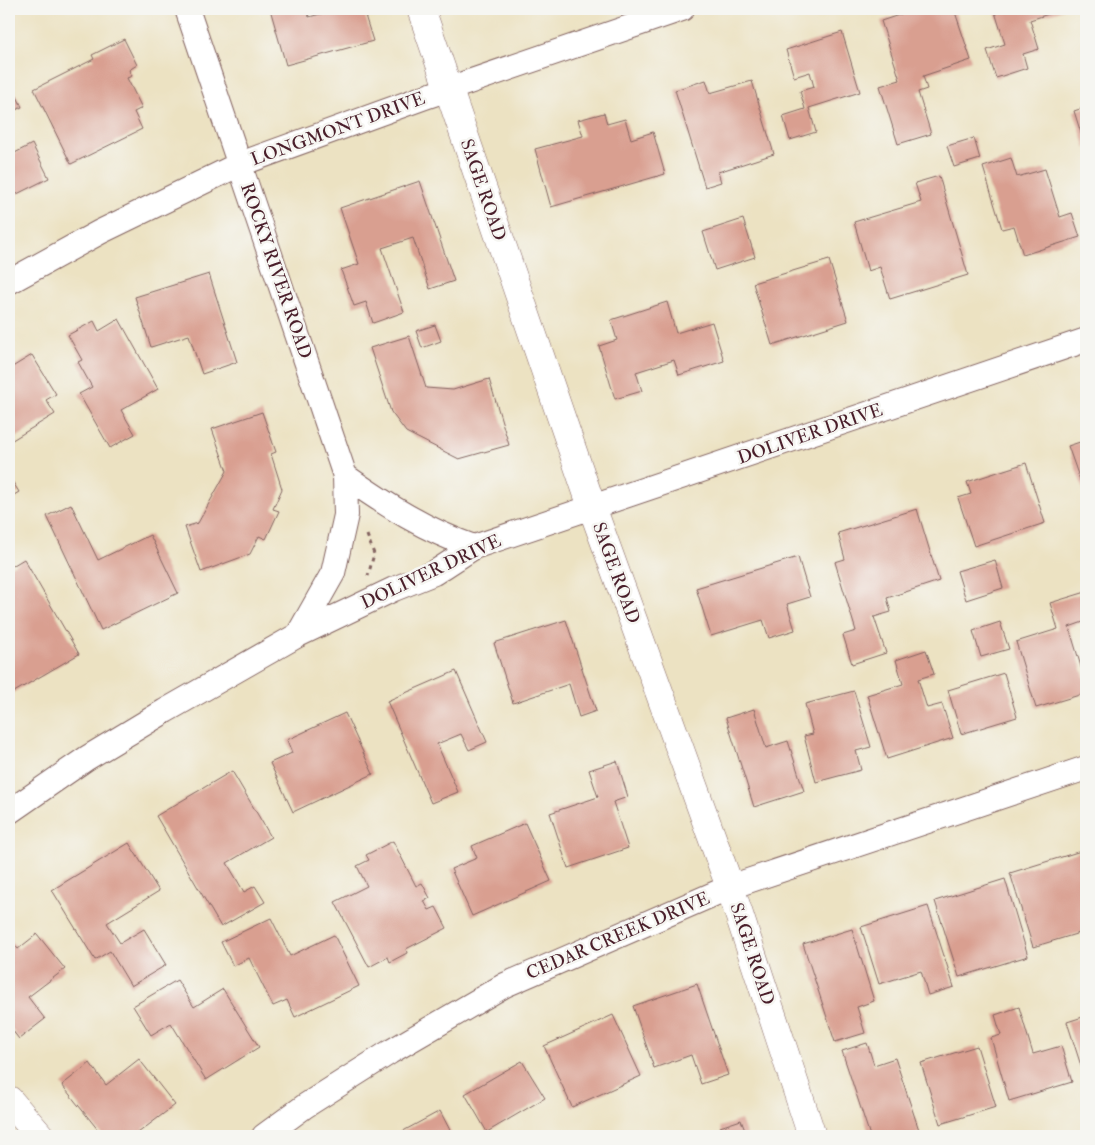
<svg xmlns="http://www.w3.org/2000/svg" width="1095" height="1145" font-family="'IM FELL Double Pica',serif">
<rect width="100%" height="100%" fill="#f6f6f2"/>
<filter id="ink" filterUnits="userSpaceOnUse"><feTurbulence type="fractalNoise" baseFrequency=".02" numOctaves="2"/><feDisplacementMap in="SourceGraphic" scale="10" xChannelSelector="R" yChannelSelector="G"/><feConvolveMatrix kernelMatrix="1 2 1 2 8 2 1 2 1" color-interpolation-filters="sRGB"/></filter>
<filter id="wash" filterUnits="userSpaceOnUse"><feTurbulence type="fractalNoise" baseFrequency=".0096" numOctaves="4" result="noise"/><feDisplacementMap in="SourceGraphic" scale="20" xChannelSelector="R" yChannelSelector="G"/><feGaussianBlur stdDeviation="1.12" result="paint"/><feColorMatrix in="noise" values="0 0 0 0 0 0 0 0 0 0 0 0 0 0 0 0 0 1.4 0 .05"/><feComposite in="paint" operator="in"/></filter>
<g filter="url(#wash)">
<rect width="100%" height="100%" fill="#ece2c2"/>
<g id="blocks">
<path fill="#d99f90" d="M270 9H307L309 17 339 9H363L373 41 286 65Z
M917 9H954L971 60 923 76 927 89 918 92 931 134 898 144 880 86 900 80 881 21Z
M994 9H1064L1030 20 1039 49 1023 54 1027 68 996 78 987 50 1005 44Z
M842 32 860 92 809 108 816 132 790 140 783 116 805 109 800 91 814 87 810 72 794 77 786 50Z
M124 39 137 65 129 70 132 76 127 78 142 108 134 112 142 129 71 164 34 89 94 59 92 55Z
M9 80 22 107 9 113Z
M706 80 710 93 752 81 774 154 718 172 721 182 705 187 675 90Z
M1086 107V149L1074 111Z
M604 113 607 124 625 119 631 139 653 132 665 174 551 207 535 149 583 136 578 120Z
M974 138 980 159 954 167 947 146Z
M32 144 49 178 9 198V156Z
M1011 158 1017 177 1045 169 1060 217 1072 213 1080 237 1023 255 1014 226 1002 229 983 167Z
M939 176 968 275 890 299 880 267 868 271 854 222 921 202 915 183Z
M420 181 454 281 430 289 413 238 382 248 404 312 373 323 366 302 354 306 341 270 359 264 340 208Z
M743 219 755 257 715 270 703 232Z
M829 260 848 321 772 345 753 283Z
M209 274 237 362 202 374 189 335 151 347 135 297Z
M667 302 676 333 712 322 724 361 679 375 674 360 636 372 642 391 615 399 599 346 617 340 611 320Z
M119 319 158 389 121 410 135 434 110 448 79 394 92 387 78 362 82 360 68 335 94 321 99 331Z
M435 325 441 341 422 348 416 331Z
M409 336 426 388 453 390 489 379 509 445 459 459 406 432 391 412 370 348Z
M32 355 56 394 46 400 55 414 9 442V369Z
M262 412 276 452 271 454 282 489 273 509 279 511 266 539 259 536 250 554 201 572 185 527 198 523 227 471 212 429Z
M1086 440V497L1068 446Z
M1026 463 1045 523 974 546 958 498 971 494 967 482Z
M9 476 19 492 9 498Z
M71 504 98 560 150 535 178 593 101 630 47 516Z
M917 509 939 581 887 598 891 612 874 617 886 653 852 664 843 635 856 631 835 562 845 559 838 533Z
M798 557 810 597 787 604 795 630 769 638 763 620 711 636 696 588Z
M24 559 79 654 9 695V568Z
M995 560 1003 588 966 600 957 571Z
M1086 592V621L1069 627 1086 683V693L1036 708 1016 642 1058 629 1050 603Z
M566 620 596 711 579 717 569 684 513 703 494 643Z
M1000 622 1009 649 981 657 973 631Z
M926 650 934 674 918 679 927 708 942 704 953 738 887 759 867 695 903 684 896 660Z
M456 671 487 742 469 750 461 734 437 744 458 792 431 803 387 701Z
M1004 673 1017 717 961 734 948 690Z
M854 691 871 747 856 751 861 770 816 782 804 736 813 734 805 704Z
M754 709 766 748 788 741 804 791 754 807 726 718Z
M345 713 373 774 293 812 270 763 292 753 287 740Z
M617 761 628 797 613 802 628 848 568 868 550 813 598 797 589 770Z
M232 771 271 837 227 863 244 892 255 886 265 902 221 927 156 816Z
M525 823 551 881 472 916 451 869 477 858 472 846Z
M393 841 416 886 422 883 430 898 424 901 429 910 436 907 447 928 406 949 407 953 390 962 388 957 369 967 335 902 367 886 357 866 369 860 366 855Z
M129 843 159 891 107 923 120 943 144 929 166 965 131 986 110 951 95 960 52 890Z
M1081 851 1086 869V931L1033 947 1010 873Z
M1005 879 1028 956 959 977 935 901Z
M928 906 954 987 928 995 921 971 879 984 861 927Z
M271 918 290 956 334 935 359 986 295 1017 287 1000 273 1006 249 958 233 966 221 942Z
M852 929 874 1001 857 1007 865 1033 835 1042 803 944Z
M37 934 65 969 28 997 45 1019 19 1039 9 1026V938L18 949Z
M177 980 194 1007 223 989 259 1047 206 1080 171 1023 151 1035 133 1006Z
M697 984 728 1075 701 1084 691 1055 654 1068 633 1006Z
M1019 1007 1033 1054 1061 1046 1072 1082 1009 1101 991 1038 1001 1035 995 1015Z
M613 1015 641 1076 572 1107 544 1046Z
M1086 1016V1074L1084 1075 1067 1022Z
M867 1043 874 1065 895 1058 920 1133 911 1136H870L842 1051Z
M977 1046 996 1107 940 1124 921 1063Z
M139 1059 175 1105 134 1136H103L62 1085 90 1063 106 1085Z
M522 1061 545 1098 487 1132 465 1094Z
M440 1111 453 1136H394Z
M741 1120 747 1136H723L720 1127Z"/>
</g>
</g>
<g filter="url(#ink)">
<use href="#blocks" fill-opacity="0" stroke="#836360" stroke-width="1"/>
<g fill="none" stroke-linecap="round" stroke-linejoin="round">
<g stroke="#836360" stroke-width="26">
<path id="minor" d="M187 9 345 476 346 515 333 573 298 635
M9 282 100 232 240 164 425 97 682 9
M345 476C388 506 425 530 474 547
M9 812 87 758 165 711 298 635 394 589 434 573 474 547 1086 340
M264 1136 305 1106 390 1052 505 985 730 887 1086 768"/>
</g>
<g stroke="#836360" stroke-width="29">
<path id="tertiary" d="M421 9 592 507 730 887 812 1136
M9 1100 40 1136"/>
</g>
<path stroke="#836360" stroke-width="3" stroke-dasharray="4 4" stroke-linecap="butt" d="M367 535 374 554 368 576"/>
<use href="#minor" stroke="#fff" stroke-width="24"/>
<use href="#tertiary" stroke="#fff" stroke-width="28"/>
</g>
</g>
<g text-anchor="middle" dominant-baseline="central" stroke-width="5" stroke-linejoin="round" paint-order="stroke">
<g font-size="18" fill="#4a1f2b" stroke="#f6f6f2">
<text transform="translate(338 129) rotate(-20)">LONGMONT DRIVE</text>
<text transform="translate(483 190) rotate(71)">SAGE ROAD</text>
<text transform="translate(276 271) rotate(71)">ROCKY RIVER ROAD</text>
<text transform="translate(810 434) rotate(-19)">DOLIVER DRIVE</text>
<text transform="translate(431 572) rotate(-25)">DOLIVER DRIVE</text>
<text transform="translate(616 573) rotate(70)">SAGE ROAD</text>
<text transform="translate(618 936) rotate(-23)">CEDAR CREEK DRIVE</text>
<text transform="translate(752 954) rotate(72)">SAGE ROAD</text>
</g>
</g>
<rect width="1095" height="1145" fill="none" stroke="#f6f6f2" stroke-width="30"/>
</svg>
